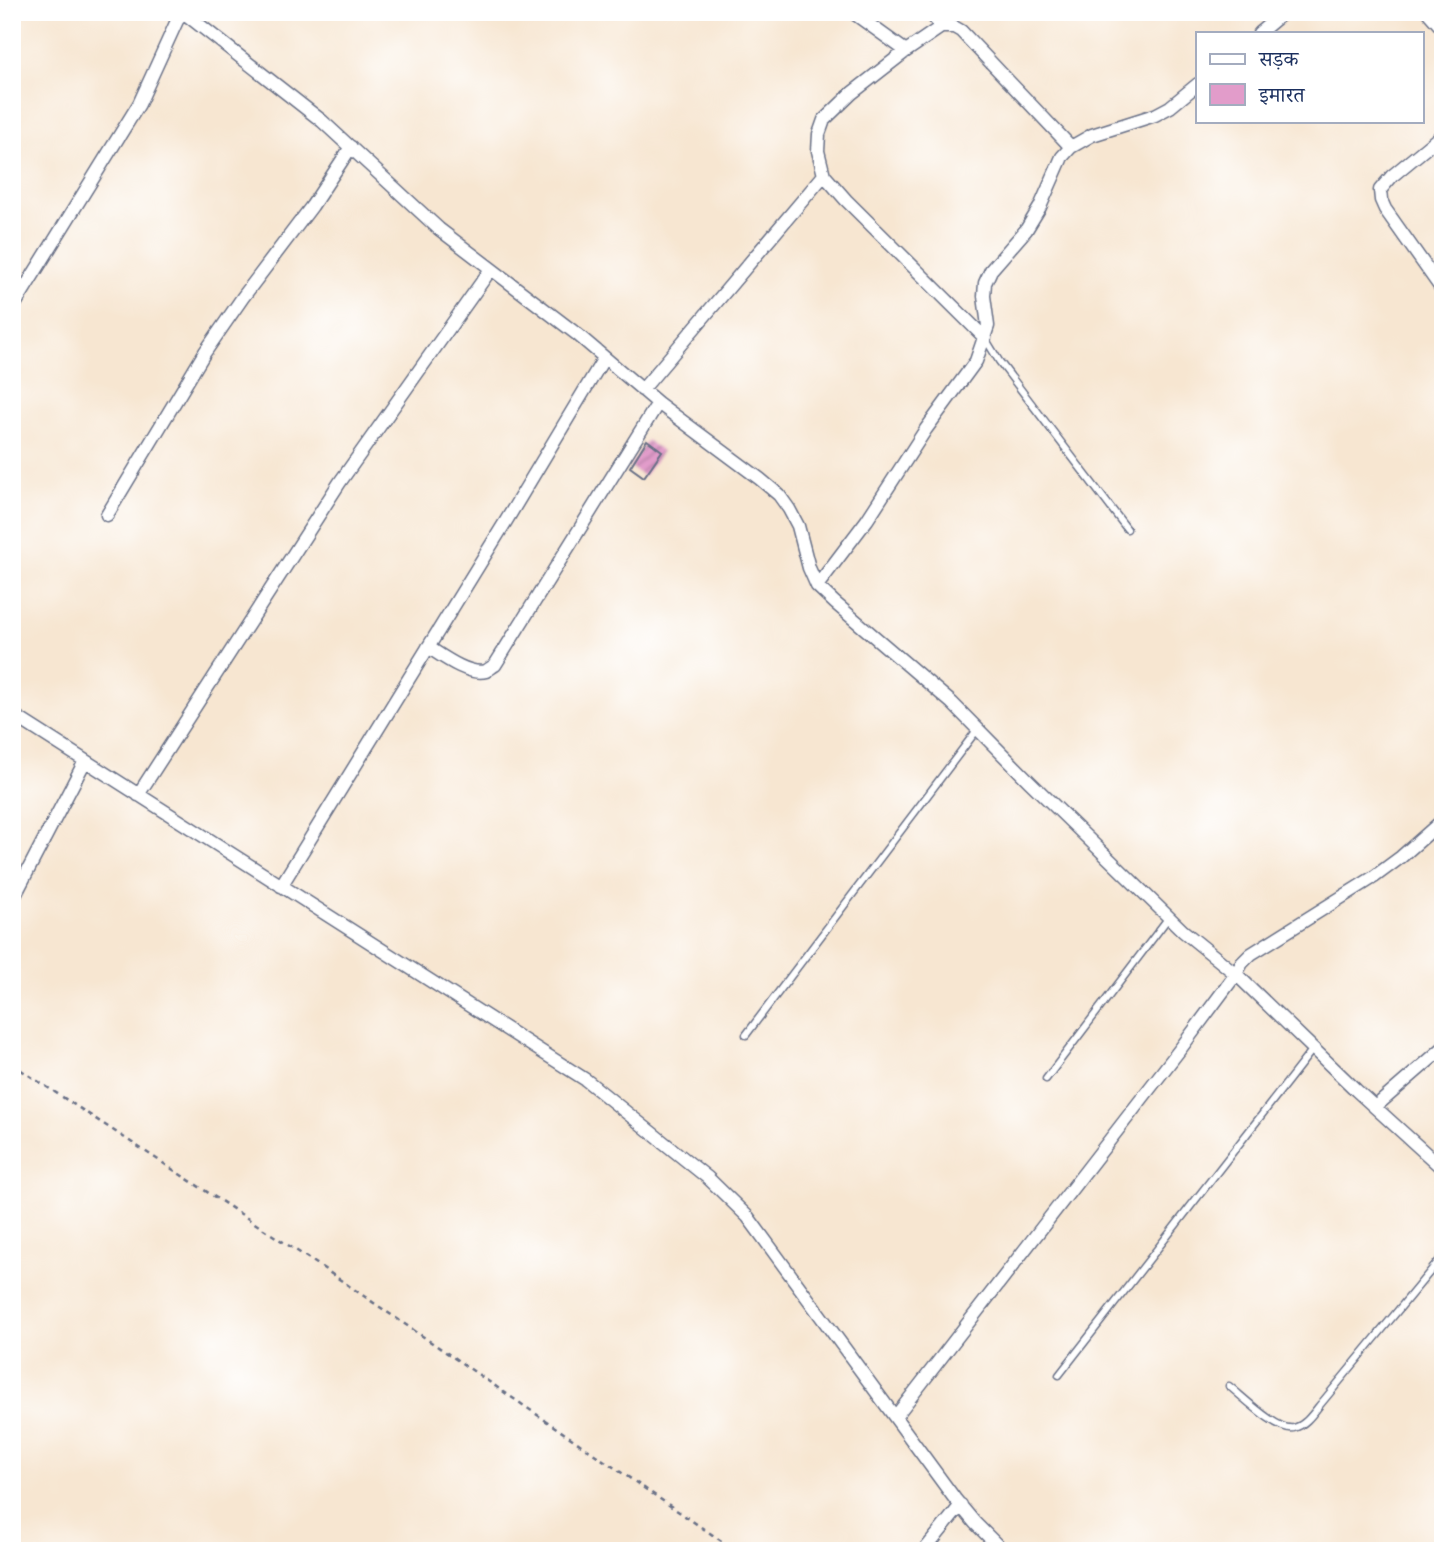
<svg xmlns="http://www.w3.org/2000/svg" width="1455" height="1563" font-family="'Old Standard TT','Noto Serif Devanagari',serif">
<defs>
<pattern id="building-hatch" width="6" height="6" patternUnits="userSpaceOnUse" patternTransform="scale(1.75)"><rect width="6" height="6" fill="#e29cca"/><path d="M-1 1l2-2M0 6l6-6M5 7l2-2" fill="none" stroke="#b680a7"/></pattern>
</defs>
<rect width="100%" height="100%" fill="#fff"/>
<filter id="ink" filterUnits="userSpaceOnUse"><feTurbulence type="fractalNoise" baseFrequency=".0143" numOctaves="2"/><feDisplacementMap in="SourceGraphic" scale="14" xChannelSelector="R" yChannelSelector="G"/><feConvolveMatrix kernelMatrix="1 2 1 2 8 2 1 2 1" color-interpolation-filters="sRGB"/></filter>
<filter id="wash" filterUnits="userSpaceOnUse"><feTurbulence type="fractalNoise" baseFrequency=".00686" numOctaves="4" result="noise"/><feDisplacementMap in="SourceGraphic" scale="28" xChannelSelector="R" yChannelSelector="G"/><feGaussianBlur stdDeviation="1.57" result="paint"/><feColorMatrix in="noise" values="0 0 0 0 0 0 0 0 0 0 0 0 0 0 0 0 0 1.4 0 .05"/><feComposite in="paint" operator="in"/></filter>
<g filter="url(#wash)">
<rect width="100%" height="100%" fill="#f7e6d1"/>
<g id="blocks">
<path fill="url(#building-hatch)" d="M647 440 662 451 644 477 630 467Z"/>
</g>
</g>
<g filter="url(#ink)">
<use href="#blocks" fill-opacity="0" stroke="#686f86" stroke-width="2"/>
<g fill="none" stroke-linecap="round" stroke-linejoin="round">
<g stroke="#686f86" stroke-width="9">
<path id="lane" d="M985 338 999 361 1127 529
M746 1035 977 730
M1046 1079 1169 917
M1059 1375 1313 1049
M1229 1386C1242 1396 1278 1432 1294 1428 1305 1425 1312 1415 1319 1406L1443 1256"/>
</g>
<g stroke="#686f86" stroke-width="15">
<path id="street" d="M183 12 322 121 439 229 578 335 658 403 760 479 779 495 789 509 798 526 809 568 817 586 835 603 952 703 1029 781 1183 931 1236 974 1356 1090 1443 1169
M852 12 906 51
M930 12 941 27
M1428 12 1443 29
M1259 33 1284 12
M1443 134 1392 176 1380 190 1381 200 1385 209 1443 291
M12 309 139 104 181 12
M985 338 846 200 824 175 818 151 819 134 824 120 852 93 906 51 941 27H954L961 31 1071 147
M642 390 824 175
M107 515 205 352 243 297 312 206 351 147
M817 586 867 520 926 429 976 361 988 326 984 296 985 283 991 270 1026 230 1040 207 1062 157 1071 147 1092 135 1155 115 1170 107 1198 84
M428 647C442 656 469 676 486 671 488 670 493 666 495 665L658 403
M12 714 586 1080 708 1178 748 1217 955 1499 975 1523 1003 1551
M138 795 340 482 491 269
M281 886 506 521 604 358
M12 901 85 761
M1375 1107 1443 1048
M896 1416 1181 1048 1236 974 1242 963 1251 954 1374 877 1401 857 1443 820
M924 1551 961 1505"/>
</g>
<path stroke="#686f86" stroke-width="2.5" stroke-dasharray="5 5" stroke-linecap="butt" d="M12 1064 320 1266 736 1551"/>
<use href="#lane" stroke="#fff" stroke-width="6"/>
<use href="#street" stroke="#fff" stroke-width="12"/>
</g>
</g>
<rect width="1455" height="1563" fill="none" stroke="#fff" stroke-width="42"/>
<rect x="1196" y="32" width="228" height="91" fill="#ffffff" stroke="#a4acbf" stroke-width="2"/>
<rect x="1210" y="54" width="35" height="10" fill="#ffffff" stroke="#a4acbf" stroke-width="2"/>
<text x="1259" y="66" font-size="21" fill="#1b2f5e">सड़क</text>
<rect x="1210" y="84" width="35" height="21" fill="#e29cca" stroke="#a4acbf" stroke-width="2"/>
<text x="1259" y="102" font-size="21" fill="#1b2f5e">इमारत</text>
</svg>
